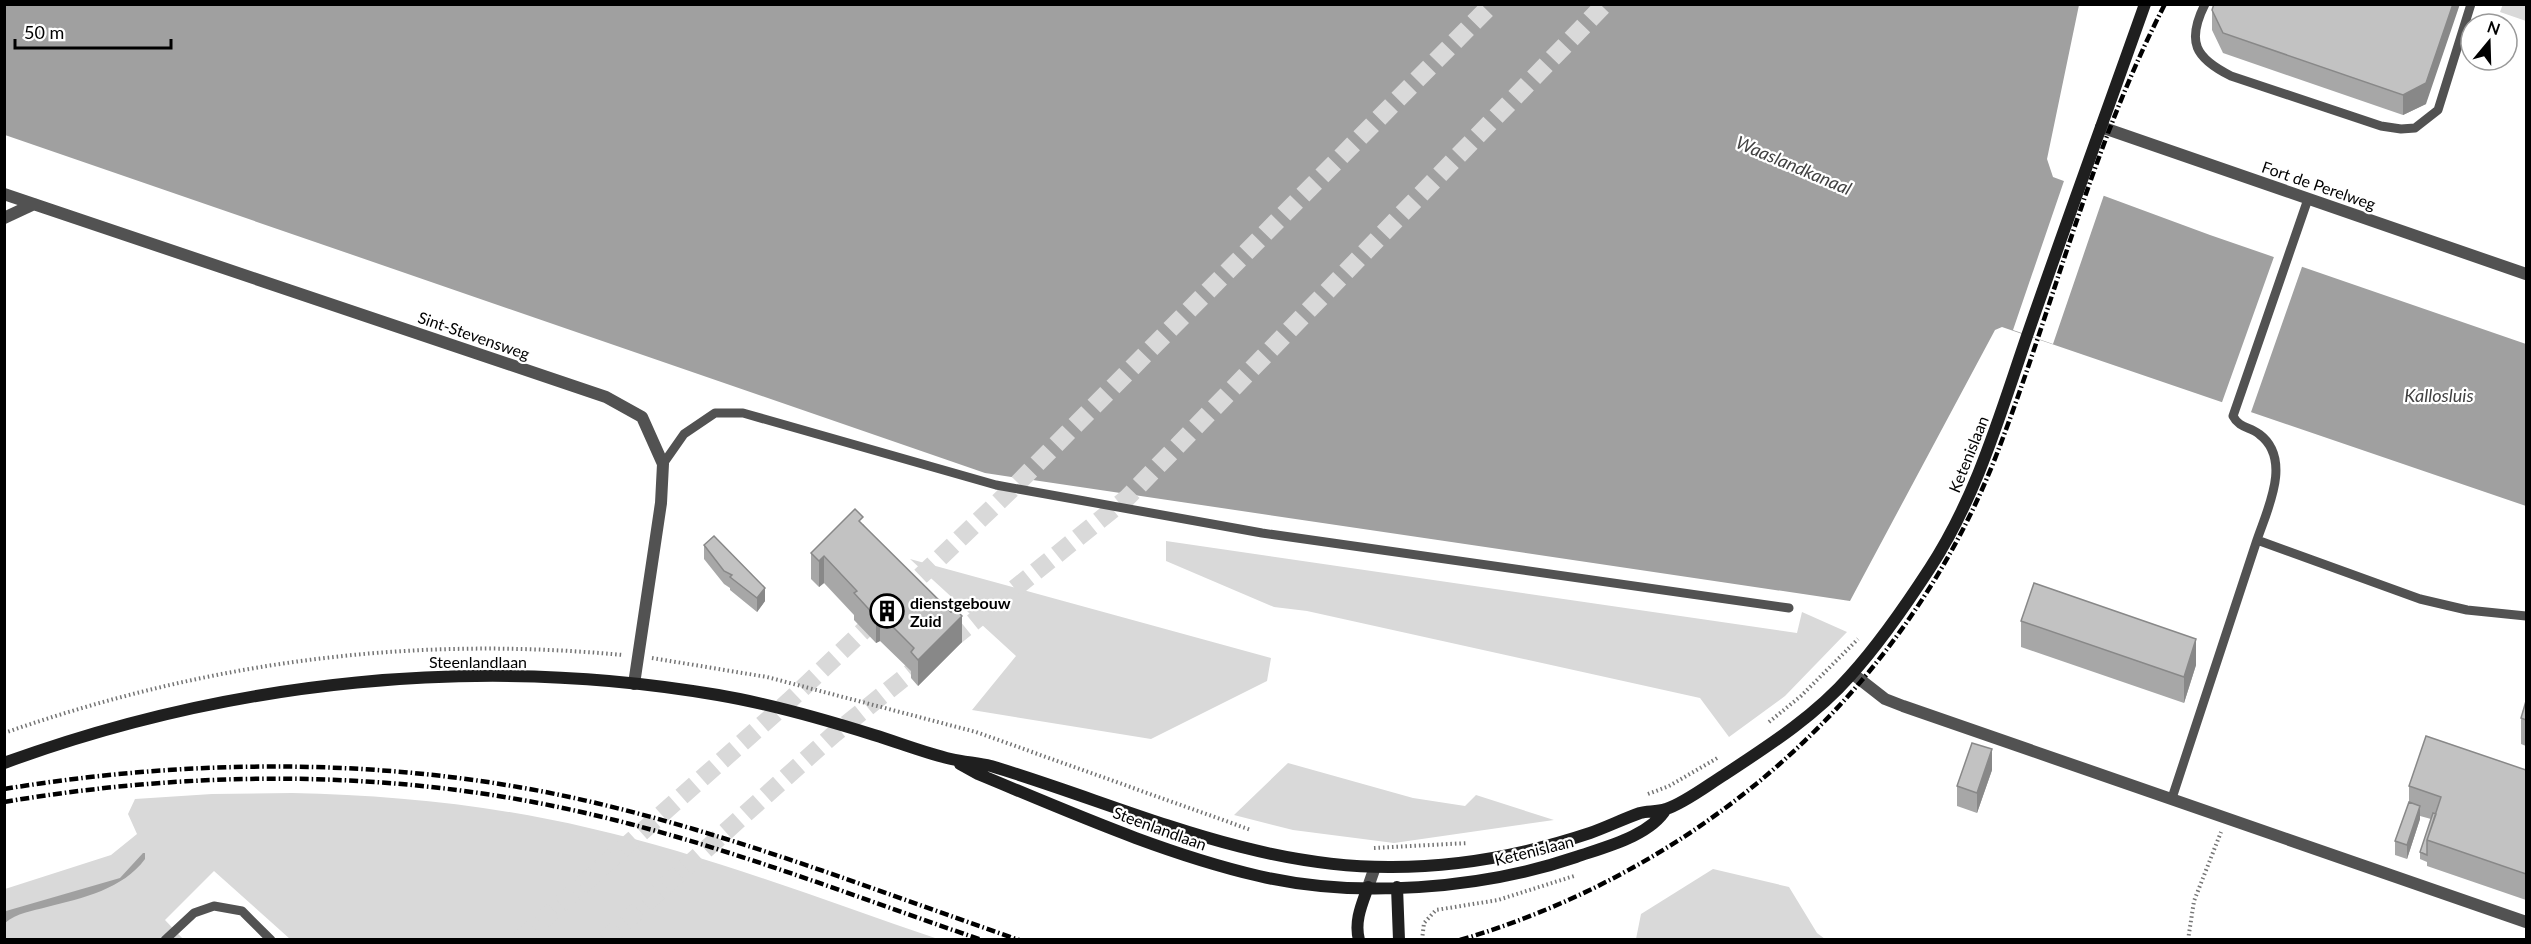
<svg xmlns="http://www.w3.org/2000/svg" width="2531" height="944" font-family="Lato,sans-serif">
<rect width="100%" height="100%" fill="#fff"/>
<path fill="#d9d9d9" d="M2503 4 2526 5V21L2500 12Z
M1166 541 1797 633 1802 612 1847 632 1785 696 1729 737 1700 698 1307 611 1274 607 1166 561Z
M910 559 1271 658 1267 681 1151 739 972 710 1016 656Z
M1288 763 1413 798 1465 806 1476 795 1554 820 1394 843 1293 830 1234 815Z
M292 793C392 795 492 805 589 828 708 855 823 900 938 939H290L214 871 165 920 183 939 5 940V889L111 855 137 834 128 814 135 799 212 794Z
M1713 869 1789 887 1817 933 1825 939H1636L1641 914Z"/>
<path fill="#a0a0a0" d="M5 5H2079L2047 159 2053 177 2210 235 2526 344V506L2002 327 1995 330 1850 601 985 473 5 135Z
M143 853H145V859C123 889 83 898 47 907 32 911 17 913 5 923L6 911 120 878Z"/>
<path fill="#fff" d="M2065 178 2105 192 2053 344 2013 330Z
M2275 254 2303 264 2250 415 2221 405Z"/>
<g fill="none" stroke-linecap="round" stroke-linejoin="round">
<path stroke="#d9d9d9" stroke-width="18" stroke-dasharray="18 9" stroke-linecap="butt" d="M901 595 1016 485 1492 4
M520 940 789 701 881 614
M605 940 833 735 1127 498 1605 4"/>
<path stroke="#747474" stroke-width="4" stroke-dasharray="1.5 3" stroke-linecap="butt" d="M652 658 767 677 976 732 1251 830
M1769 722 1801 696 1858 639
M4 733C209 662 407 635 623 655
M1648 794 1669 786 1719 757
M1374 848 1468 843
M1422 940 1424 923 1436 910 1498 900 1574 876
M2188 940 2194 901 2221 832"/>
<path stroke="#525252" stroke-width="9" d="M2205 4C2186 42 2195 58 2231 76L2381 126 2401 129 2415 128 2438 110 2471 4
M663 464 684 434 715 413H743L996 485 1262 533 1789 608
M2257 540C2267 510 2293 459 2259 434 2250 427 2239 428 2233 416L2308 199
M2172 798 2257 540 2420 599 2467 610 2526 616
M165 940 194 913 214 906 242 911 271 940"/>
<path stroke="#525252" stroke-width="12" d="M2101 127 2526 274
M4 194 606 397 642 417 663 464 661 503 634 684
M4 218 34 204
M1853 674 1885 699 1903 706 2526 922"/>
<path stroke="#525252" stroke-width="12" d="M1368 887 1375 867"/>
<path stroke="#1f1f1f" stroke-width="12" d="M4 763C231 680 480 654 718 695 771 704 823 719 874 735 900 743 925 753 951 759 964 762 978 763 991 766 1124 806 1250 868 1392 867 1458 867 1527 854 1590 833 1607 827 1623 819 1640 813 1648 811 1657 812 1666 809 1683 804 1708 785 1724 775 1768 746 1815 716 1850 676 1880 643 1906 605 1930 568 1977 496 2000 414 2028 333 2066 223 2106 114 2145 4
M960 764 978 774C1070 812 1161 853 1259 876 1356 899 1482 889 1576 857 1605 847 1650 836 1666 809
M1397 887 1399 940
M1359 940C1354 921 1362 904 1368 887"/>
<path stroke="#000" stroke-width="4.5" stroke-dasharray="9 3 1.5 3" stroke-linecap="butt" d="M4 789C200 757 403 757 596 803 740 837 880 892 1019 940
M4 802C199 769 402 769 594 815 726 846 853 896 982 940
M1460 940C1702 869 1904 692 1996 456 2054 306 2091 147 2165 4"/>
</g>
<path fill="#a7a7a7" d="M2212 10 2426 104 2403 115 2223 53 2212 30Z
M863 524 962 642 918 686 911 678V671L880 641 876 643 854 620V615L824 583 819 587 811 579V553Z
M704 545 765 601 757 612 730 590V588L724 584 704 559Z
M2021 621 2196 665 2184 703 2021 647Z
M2526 701V746L2521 744V718Z
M1992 770 1977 813 1957 806V786Z
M2526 770V900L2427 866V862L2420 859V852L2431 819 2420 816V819L2407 859 2395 855V841L2409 802V786Z"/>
<path fill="#888" d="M2453 4H2460L2426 104 2403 115V95Z
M824 556V583L819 587V561Z
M765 588V601L757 612V598Z
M880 614V641L876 643V617Z
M962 616V642L918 686V660Z
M2196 639V665L2184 703V677Z
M1992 749V770L1977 813V793Z
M2420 806V819L2407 859V845Z"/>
<path fill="#c2c2c2" stroke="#888" stroke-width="1.5" d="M2214 4H2453L2426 83 2403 95 2223 33 2212 10Z
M855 509 863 517 859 521 951 612 954 608 962 616 918 660 911 652 914 648 880 614 876 617 854 593 857 591 824 556 819 561 811 553Z
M714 536 765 588 757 598 730 577 732 575 724 571 704 545Z
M2034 583 2196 639 2184 677 2021 621Z
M2526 701V720L2521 718Z
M2426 736 2526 770V874L2427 840 2441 797 2409 786Z
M1972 743 1992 749 1977 793 1957 786Z
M2409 802 2420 806 2407 845 2395 841Z
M2433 813 2436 814 2427 840V855L2420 852Z"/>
<defs>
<g id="building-ring" transform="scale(1.725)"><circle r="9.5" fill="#fff" stroke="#000" stroke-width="1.5"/><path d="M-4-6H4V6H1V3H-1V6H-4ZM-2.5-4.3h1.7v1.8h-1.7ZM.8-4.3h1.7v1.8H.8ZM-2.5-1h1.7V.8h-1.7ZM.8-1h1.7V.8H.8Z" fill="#000"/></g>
</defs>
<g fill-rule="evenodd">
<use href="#building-ring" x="887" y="611"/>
</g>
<g text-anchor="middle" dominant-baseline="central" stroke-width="4.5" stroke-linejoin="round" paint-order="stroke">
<g font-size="16" fill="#000" stroke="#fff">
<text transform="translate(2319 185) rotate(19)">Fort de Perelweg</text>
<text transform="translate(474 335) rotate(19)">Sint-Stevensweg</text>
<text transform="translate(1968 454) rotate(-68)">Ketenislaan</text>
<text x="478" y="661">Steenlandlaan</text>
<text transform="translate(1160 828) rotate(20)">Steenlandlaan</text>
<text transform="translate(1534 850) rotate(-14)">Ketenislaan</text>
</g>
<g font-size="16" font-weight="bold" fill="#000" stroke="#fff" text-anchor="start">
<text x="910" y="602">dienstgebouw<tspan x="910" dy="18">Zuid</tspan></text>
</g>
<g font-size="18" font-style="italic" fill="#414141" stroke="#fff">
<text transform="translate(1794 165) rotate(23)">Waaslandkanaal</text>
<text x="2439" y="395">Kallosluis</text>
</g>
</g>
<rect width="2531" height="944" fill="none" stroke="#000000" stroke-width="12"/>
<g transform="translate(2489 42) rotate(19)"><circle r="28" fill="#ffffff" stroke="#999999" stroke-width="1.5"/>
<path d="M0-4.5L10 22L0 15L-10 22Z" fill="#000000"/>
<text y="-9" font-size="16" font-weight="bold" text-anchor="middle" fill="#000000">N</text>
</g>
<path d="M15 39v9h156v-9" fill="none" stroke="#000000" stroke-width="3"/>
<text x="24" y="39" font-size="18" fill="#000000" stroke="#ffffff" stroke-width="4.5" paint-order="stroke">50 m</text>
</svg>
